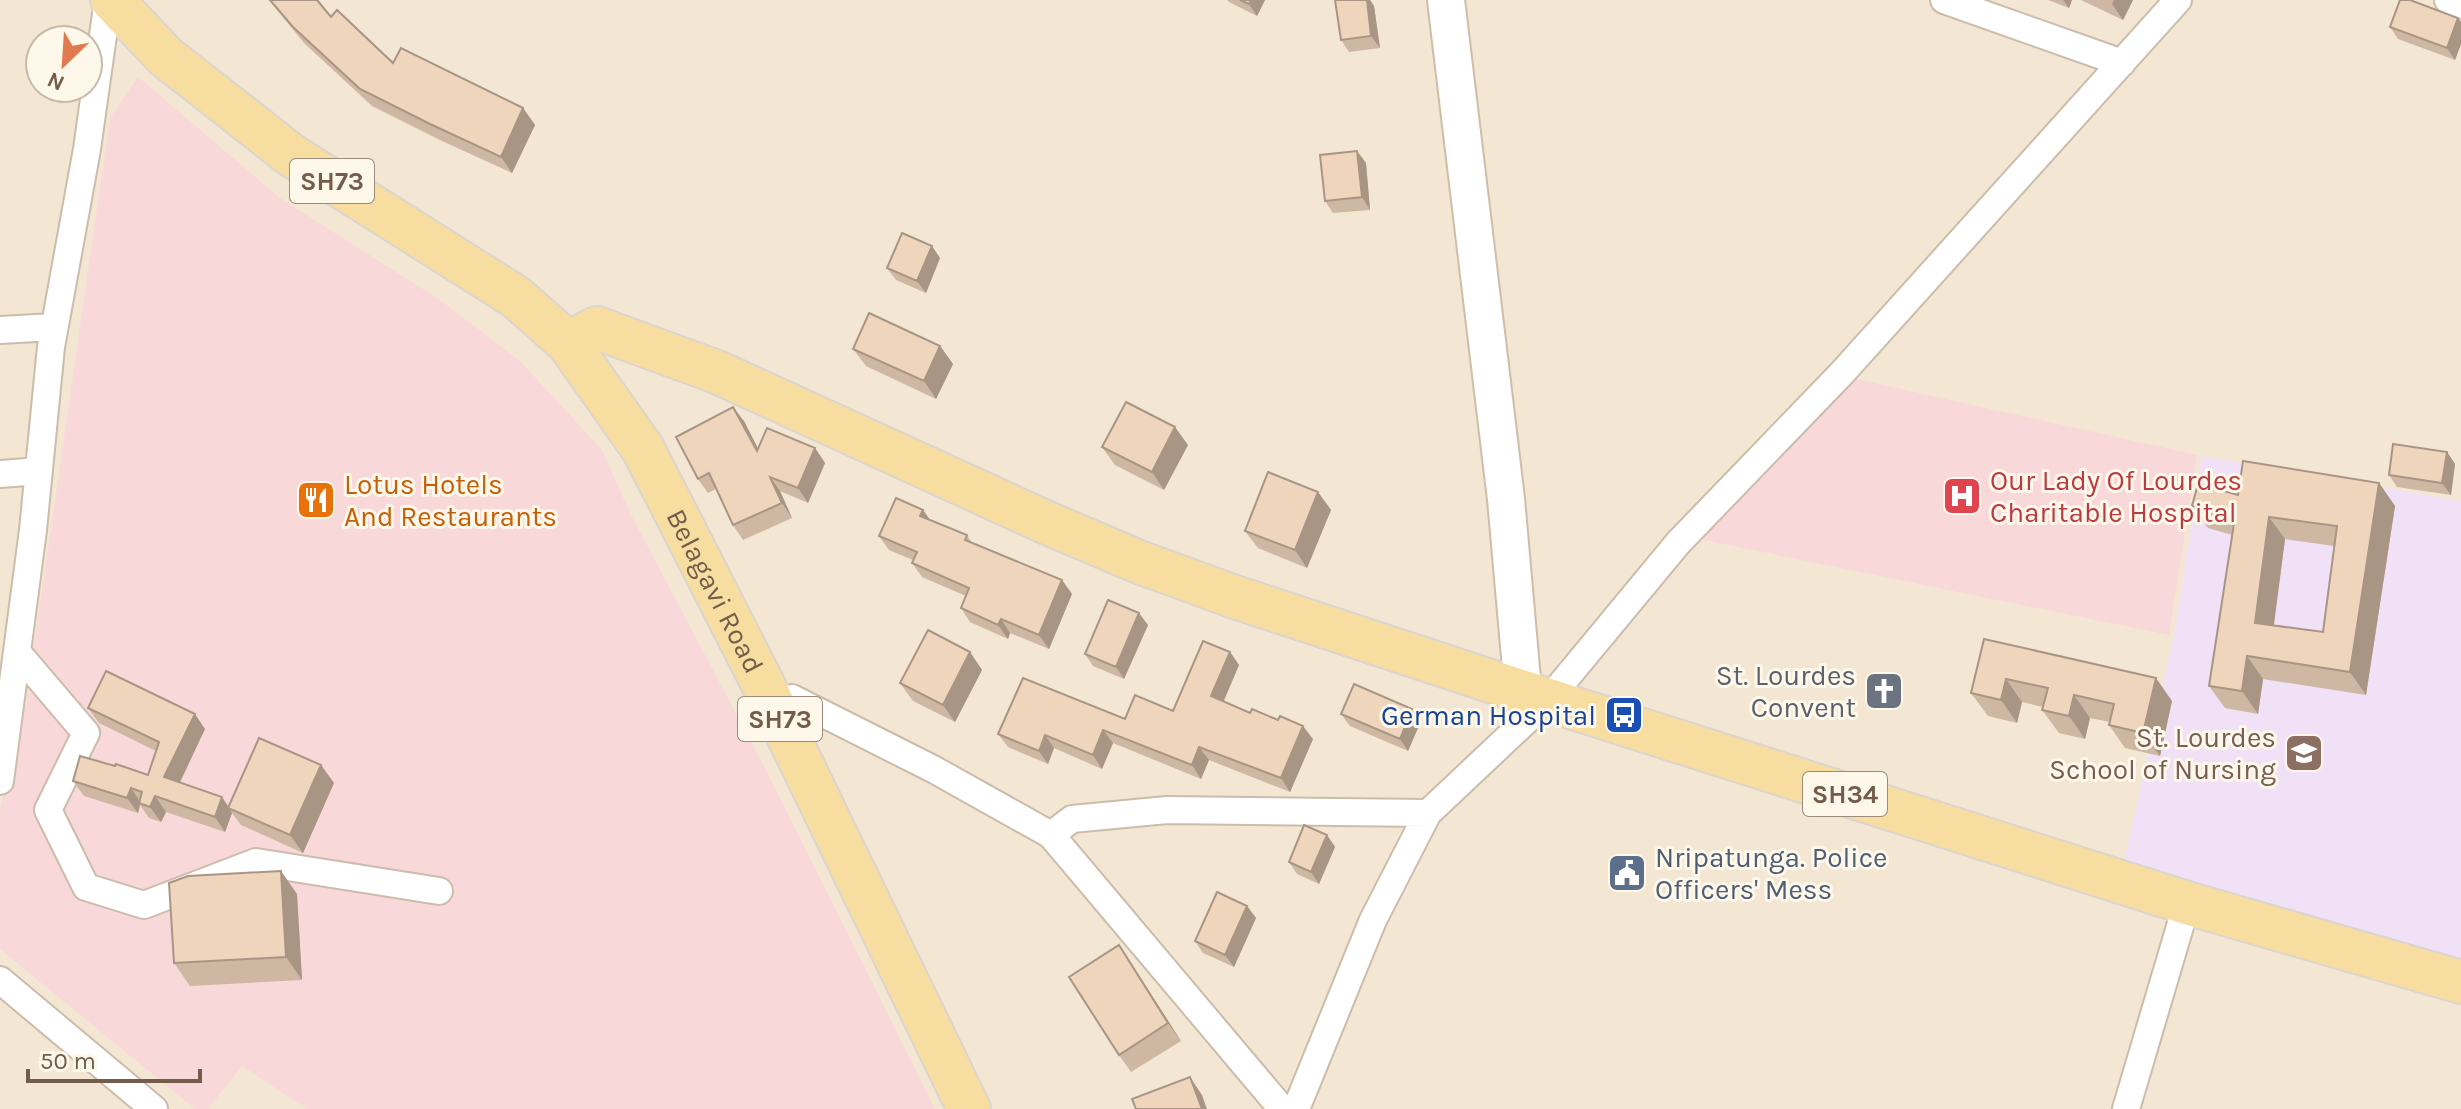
<svg xmlns="http://www.w3.org/2000/svg" width="2461" height="1109" font-family="Karla,sans-serif">
<rect width="100%" height="100%" fill="#fbf4e4"/>
<path fill="#f3e6d3" fill-rule="evenodd" d="M0 0H2461V1109H0ZM40 40H88V88H40Z"/>
<path fill="#f1e1f7" d="M2202 456 2461 501V971L2122 871 2174 635Z"/>
<path fill="#f9d8d9" d="M138 77 280 198 440 300 521 362 602 450 630 513 770 778 935 1109H307L242 1066 208 1109H195L0 949V810L27 696 110 118Z
M1847 377 2197 455 2169 635 1694 538Z"/>
<g fill="none" stroke-linecap="round" stroke-linejoin="round">
<g stroke="#ccbcab" stroke-width="30">
<path id="street" d="M1944 0 2122 63
M2448 0 2461 5
M0 330 54 327
M0 474 39 471
M17 652 86 733 48 810 86 887 144 905 256 862 439 891
M792 698 933 769 1051 835 1282 1109
M0 781 33 530 51 347 87 149 108 0
M1051 835 1072 819 1167 810 1428 813
M0 980 154 1109
M1296 1109 1373 920 1428 813 1548 700 1678 543 1842 373 2178 0
M2126 1109 2187 903"/>
</g>
<g stroke="#cfbda9" stroke-width="40">
<path id="secondary" d="M1446 0 1506 499 1523 691"/>
</g>
<g stroke="#dbd5d0" stroke-width="46">
<g id="primary">
<path id="s1" d="M112 0 166 57 291 155 516 297 568 343 643 449 764 686 969 1109"/>
<path d="M568 343 597 328 717 372 1045 522 1139 562 1232 596 1548 700 2187 903 2461 982"/>
</g>
</g>
<use href="#street" stroke="#fff" stroke-width="26"/>
<use href="#secondary" stroke="#fff" stroke-width="36"/>
<use href="#primary" stroke="#f7dd9f" stroke-width="42"/>
</g>
<path fill="#ceb7a3" fill-rule="evenodd" d="M269 0H317L331 17 393 63 523 108 535 125 512 173 442 141 372 106 304 43Z
M1227 0H1265L1257 16 1229 2Z
M1335 0H1370L1374 6 1380 48 1349 52 1341 40Z
M2048 0H2072L2069 8Z
M2081 0H2133L2123 20Z
M2461 22V44L2455 60 2398 39 2390 27Z
M1357 151 1366 163 1370 210 1333 213 1325 201Z
M940 258 926 293 896 280 887 268Z
M940 346 953 364 936 399 866 366 853 349Z
M744 421 758 449 815 448 825 463 808 503 780 491 792 518 743 540 733 525 716 489 708 493 698 479Z
M1188 445 1164 490 1115 465 1102 447Z
M2447 452 2455 464 2451 495 2397 487 2389 475Z
M2379 483 2395 506 2366 695 2263 679 2258 714 2225 708 2209 686 2232 535 2208 528 2192 506 2238 495ZM2285 539 2334 546 2323 632 2274 625Z
M1318 492 1331 510 1307 568 1258 548 1245 531Z
M930 520 967 535 972 543 1062 580 1072 594 1049 649 1010 633 1008 639 970 622 961 608 966 596 922 577 912 563 913 560 889 550 879 536Z
M1148 625 1124 679 1093 666 1085 654Z
M1984 639 2172 701 2160 756 2125 748 2109 725 2110 722 2090 718 2085 739 2059 733 2042 710 2043 707 2022 702 2017 723 1988 716 1971 693Z
M970 652 982 670 955 722 913 701 900 683Z
M1230 652 1239 665 1224 701 1313 739 1290 792 1209 760 1201 779 1113 743 1102 769 1054 748 1048 764 1008 747 998 734 1125 719 1173 711Z
M88 708 205 729 180 783 222 797 229 807 321 765 334 783 303 853 241 825 232 813 225 832 166 812 161 822 149 818 140 805 138 813 84 796 73 781 148 775 156 751 99 723Z
M1412 709 1421 721 1408 751 1350 726 1341 714Z
M1327 835 1335 847 1319 884 1297 874 1289 862Z
M297 894 302 980 190 986 174 963Z
M1247 906 1256 918 1234 967 1203 953 1195 941Z
M1131 963 1181 1041 1131 1072 1119 1055Z"/>
<path fill="#a89584" d="M1251 0H1265L1257 16 1249 4Z
M1367 0H1370L1374 6 1380 48 1371 36Z
M2063 0H2072L2069 8Z
M2114 0H2133L2123 20 2112 4Z
M2458 18 2461 22V44L2455 60 2447 48Z
M523 108 535 125 512 173 501 157Z
M1357 151 1366 163 1370 210 1362 197Z
M932 246 940 258 926 293 917 281Z
M940 346 953 364 936 399 924 381Z
M733 407 744 421 767 466 757 451Z
M1175 427 1188 445 1164 490 1152 472Z
M815 448 825 463 808 503 798 488Z
M2447 452 2455 464 2451 495 2442 483Z
M770 477 780 491 792 518 782 503Z
M2379 483 2395 506 2366 695 2350 672Z
M1318 492 1331 510 1307 568 1295 550Z
M923 510 933 524 920 516Z
M2269 517 2285 539 2271 646 2255 623Z
M1062 580 1072 594 1049 649 1039 635Z
M1139 613 1148 625 1124 679 1116 667Z
M1001 619 1010 633 1008 639 998 625Z
M970 652 982 670 955 722 943 705Z
M1230 652 1239 665 1220 709 1211 696Z
M2247 656 2263 679 2258 714 2242 691Z
M2156 678 2172 701 2160 756 2143 733Z
M2006 679 2022 702 2017 723 2001 700Z
M2074 695 2090 718 2085 739 2069 716Z
M1412 709 1421 721 1408 751 1400 739Z
M195 714 205 729 175 792 164 777Z
M1303 726 1313 739 1290 792 1281 778Z
M1103 730 1113 743 1102 769 1093 755Z
M1045 735 1054 748 1048 764 1039 751Z
M1199 747 1209 760 1201 779 1192 765Z
M321 765 334 783 303 853 290 835Z
M131 788 141 803H139L140 805 138 813 127 798Z
M155 796 166 812 161 822 150 807Z
M222 797 232 813 225 832 215 817Z
M1327 835 1335 847 1319 884 1311 872Z
M281 871 297 894 302 980 286 957Z
M1247 906 1256 918 1234 967 1225 955Z
M1119 945 1131 963 1181 1041 1168 1023Z
M1190 1077 1202 1095 1207 1109H1202Z"/>
<path fill="#f0d5bd" stroke="#a89584" stroke-width="2" fill-rule="evenodd" d="M270 0H317L331 17 337 10 393 63 401 48 523 108 501 157 430 124 360 89 293 27Z
M1240 0H1251L1249 4Z
M1335 0H1367L1371 36 1341 40Z
M2400 0H2410L2458 18 2447 48 2390 27Z
M1357 151 1362 197 1325 201 1320 155Z
M902 233 932 246 917 281 887 268Z
M869 313 940 346 924 381 853 349Z
M1126 402 1175 427 1152 472 1102 447Z
M733 407 757 451 767 428 815 448 798 488 770 477 782 503 733 525 709 473 698 479 676 437Z
M2393 444 2447 452 2442 483 2389 475Z
M2243 461 2379 483 2350 672 2247 656 2242 691 2209 686 2235 517 2192 506 2198 484 2238 495ZM2269 517 2337 526 2323 632 2255 623Z
M1268 472 1318 492 1295 550 1245 531Z
M896 498 923 510 920 516 967 535 965 540 1062 580 1039 635 1001 619 998 625 961 608 969 588 912 563 917 552 879 536Z
M1108 600 1139 613 1116 667 1085 654Z
M928 630 970 652 943 705 900 683Z
M1984 639 2156 678 2143 733 2109 725 2114 704 2074 695 2069 716 2042 710 2048 688 2006 679 2001 700 1971 693Z
M1203 641 1230 652 1211 696 1250 713 1252 709 1278 720 1280 716 1303 726 1281 778 1199 747 1192 765 1103 730 1093 755 1045 735 1039 751 998 734 1023 678 1125 719 1135 695 1173 711Z
M106 671 195 714 164 777 222 797 215 817 155 796 150 807 139 803 142 792 131 788 127 798 73 781 80 756 115 766 116 764 148 775 159 742 88 708Z
M1354 684 1412 709 1400 739 1341 714Z
M259 738 321 765 290 835 228 808Z
M1304 825 1327 835 1311 872 1289 862Z
M281 871 286 957 174 963 169 883 188 876Z
M1217 892 1247 906 1225 955 1195 941Z
M1119 945 1168 1023 1119 1055 1069 977Z
M1190 1077 1202 1109H1136L1132 1099Z"/>
<defs>
<g id="hospital-square" transform="scale(2)"><rect x="-9" y="-9" width="18" height="18" rx="4" fill="#e0444e" stroke="#fef8ea"/><path d="M-5-5h3v3.5h4V-5h3V5h-3V1.5h-4V5h-3Z" fill="#fff"/></g>
<g id="restaurant-square" transform="scale(2)"><rect x="-9" y="-9" width="18" height="18" rx="4" fill="#e8710a" stroke="#fef8ea"/><path d="M-5-6h1v4h1v-4h1v4h1v-4h1v5L-1.5 .5V6h-2V.5L-5-1ZM5-6V6H3V1.5H1.5Q1.5-4 5-6Z" fill="#fff"/></g>
<g id="church-square" transform="scale(2)"><rect x="-9" y="-9" width="18" height="18" rx="4" fill="#6b7280" stroke="#fef8ea"/><path d="M-1.2-6h2.4v3.5h3.3v2.4h-3.3V6h-2.4V-.1h-3.3v-2.4h3.3Z" fill="#fff"/></g>
<g id="bus-square" transform="scale(2)"><rect x="-9" y="-9" width="18" height="18" rx="4" fill="#1a4fb4" stroke="#fef8ea"/><path d="M-5-6H5V4H4V6H2V4H-2V6H-4V4H-5ZM-3.5-4V0h7V-4ZM-3.5 1.2v1.5H-2V1.2ZM2 1.2v1.5H3.5V1.2Z" fill="#fff"/></g>
<g id="university-square" transform="scale(2)"><rect x="-9" y="-9" width="18" height="18" rx="4" fill="#8d6e63" stroke="#fef8ea"/><path d="M0-5L7-2L0 1L-7-2ZM-4 1L0 2.5L4 1V4Q0 6-4 4Z" fill="#fff"/></g>
<g id="civic-square" transform="scale(2)"><rect x="-9" y="-9" width="18" height="18" rx="4" fill="#5c6f8a" stroke="#fef8ea"/><path d="M-.6-6.5H3V-4.5H.6V-3L4-1V1h2V6H-6V1h2V-1L-.6-3ZM-1.2 2.5V6h2.4V2.5Z" fill="#fff"/></g>
</defs>
<g fill-rule="evenodd">
<use href="#hospital-square" x="1962" y="496"/>
<use href="#restaurant-square" x="316" y="500"/>
<use href="#church-square" x="1884" y="691"/>
<use href="#bus-square" x="1624" y="715"/>
<use href="#university-square" x="2304" y="753"/>
<use href="#civic-square" x="1627" y="873"/>
</g>
<g text-anchor="middle" dominant-baseline="central" stroke-width="6" stroke-linejoin="round" paint-order="stroke">
<g fill="#fef8ea" stroke="#9d8b7b" stroke-width="2">
<rect x="290" y="159" width="84" height="44" rx="6"/>
<rect x="738" y="697" width="84" height="44" rx="6"/>
<rect x="1803" y="772" width="84" height="44" rx="6"/>
</g>
<g font-size="26" font-weight="bold" fill="#735c4b">
<text x="332" y="181">SH73</text>
<text x="780" y="719">SH73</text>
<text x="1845" y="794">SH34</text>
</g>
<g font-size="28" fill="#be3a42" stroke="#fef8ea" text-anchor="start">
<text x="1990" y="480">Our Lady Of Lourdes<tspan x="1990" dy="32">Charitable Hospital</tspan></text>
</g>
<g font-size="28" fill="#c56008" stroke="#fef8ea" text-anchor="start">
<text x="344" y="484">Lotus Hotels<tspan x="344" dy="32">And Restaurants</tspan></text>
</g>
<g font-size="28" fill="#735c4b" stroke="#fef8ea">
<text stroke="none"><textPath href="#s1" startOffset="862">Belagavi Road</textPath></text>
</g>
<g font-size="28" fill="#5b616d" stroke="#fef8ea" text-anchor="end">
<text x="1856" y="675">St. Lourdes<tspan x="1856" dy="32">Convent</tspan></text>
</g>
<g font-size="28" fill="#164399" stroke="#fef8ea" text-anchor="end">
<text x="1596" y="715">German Hospital</text>
</g>
<g font-size="28" fill="#785e54" stroke="#fef8ea" text-anchor="end">
<text x="2276" y="737">St. Lourdes<tspan x="2276" dy="32">School of Nursing</tspan></text>
</g>
<g font-size="28" fill="#4e5e75" stroke="#fef8ea" text-anchor="start">
<text x="1655" y="857">Nripatunga. Police<tspan x="1655" dy="32">Officers' Mess</tspan></text>
</g>
</g>
<g transform="translate(64 64) rotate(205)"><circle r="38" fill="#fef8ea" stroke="#c6baaa" stroke-width="2"/>
<path d="M0-6L14 30L0 20L-14 30Z" fill="#e17a4e"/>
<text y="-12" font-size="22" font-weight="bold" text-anchor="middle" fill="#735c4b">N</text>
</g>
<path d="M28 1069v12h172v-12" fill="none" stroke="#735c4b" stroke-width="4"/>
<text x="40" y="1069" font-size="24" fill="#735c4b" stroke="#fef8ea" stroke-width="6" paint-order="stroke">50 m</text>
</svg>
